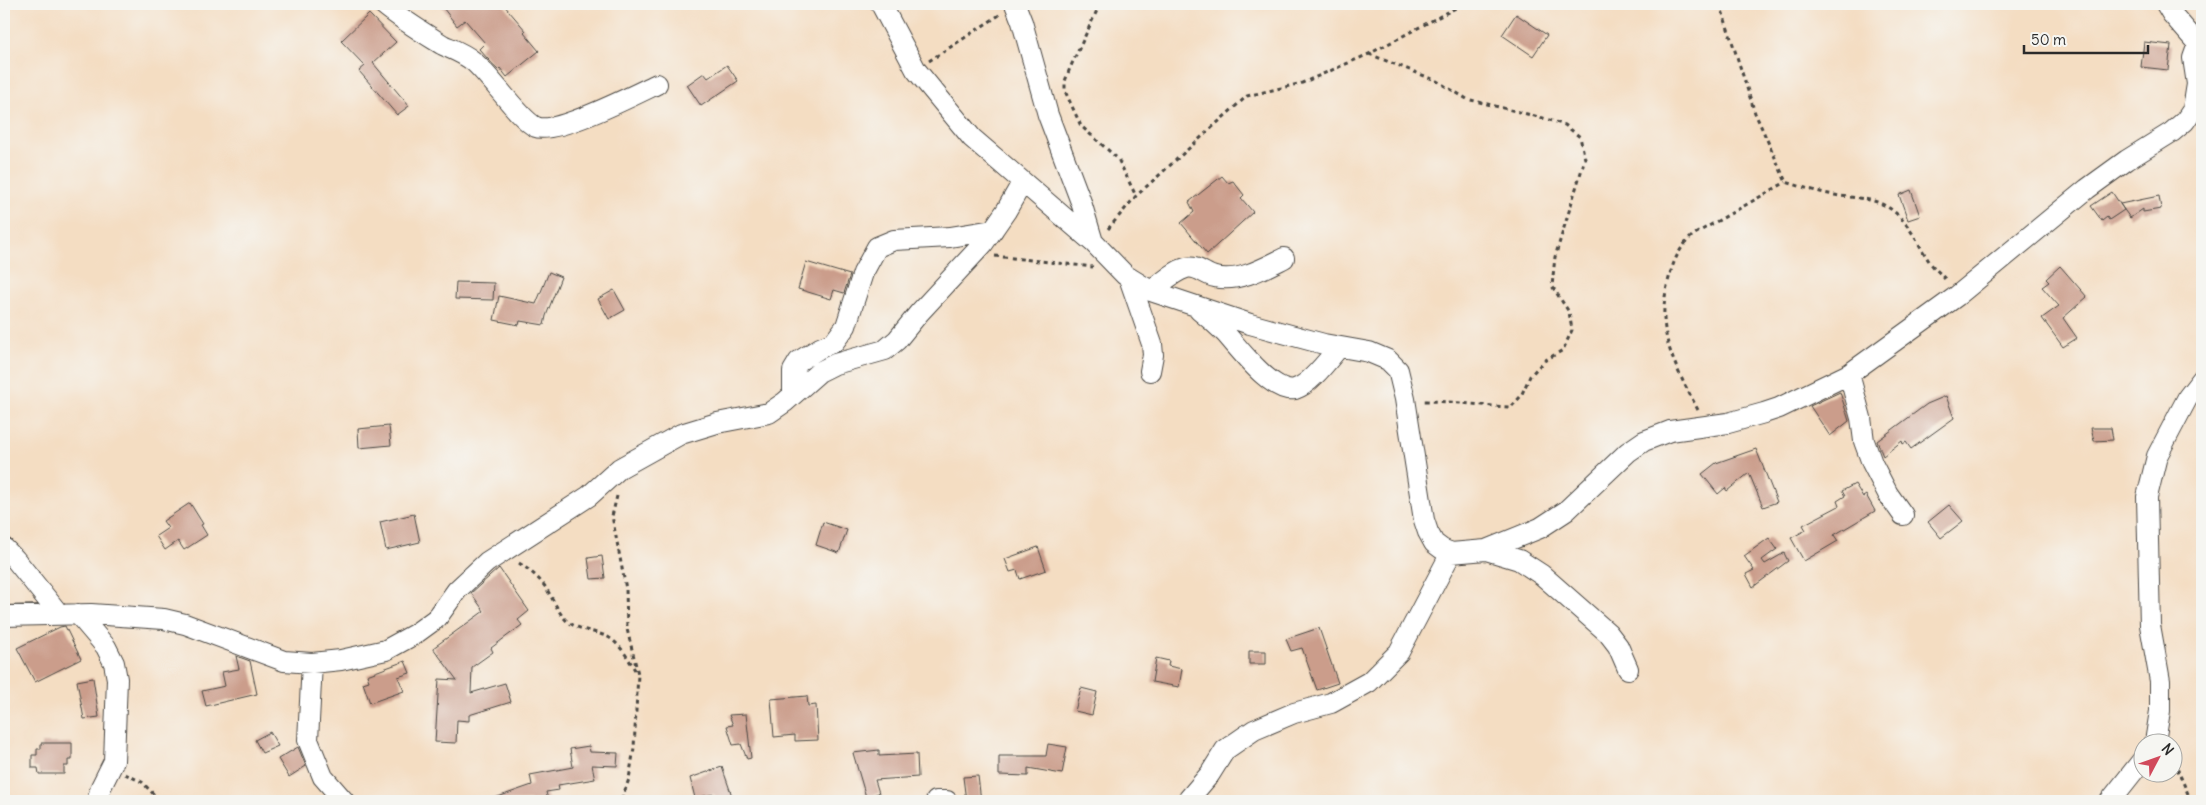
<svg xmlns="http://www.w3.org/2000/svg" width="2206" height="805" font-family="Delius,sans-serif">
<rect width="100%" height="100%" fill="#f6f6f2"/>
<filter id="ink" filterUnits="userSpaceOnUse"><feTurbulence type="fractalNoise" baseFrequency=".02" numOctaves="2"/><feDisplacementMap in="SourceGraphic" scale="10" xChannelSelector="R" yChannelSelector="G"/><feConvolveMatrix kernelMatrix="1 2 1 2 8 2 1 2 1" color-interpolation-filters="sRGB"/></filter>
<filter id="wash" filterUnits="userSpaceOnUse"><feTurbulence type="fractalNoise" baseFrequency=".0096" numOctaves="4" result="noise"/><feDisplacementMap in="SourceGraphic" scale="20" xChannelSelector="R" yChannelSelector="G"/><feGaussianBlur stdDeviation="1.12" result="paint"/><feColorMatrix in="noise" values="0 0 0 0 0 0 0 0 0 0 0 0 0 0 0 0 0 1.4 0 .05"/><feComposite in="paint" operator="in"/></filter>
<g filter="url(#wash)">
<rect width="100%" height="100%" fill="#f4ddc2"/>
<g id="blocks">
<path fill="#cb9d8b" d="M440 4H503L526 31 524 33 539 51 507 77 500 68 498 70 479 49 485 43 465 20 457 26Z
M369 14 396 42 373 63 409 106 397 115 359 71 365 66 341 41Z
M1516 14 1547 35 1533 56 1502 35Z
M2144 42 2171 45 2168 70 2141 67Z
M727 65 738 81 701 106 687 85 704 73 708 78Z
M1222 176 1228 183 1233 181 1244 195 1241 198 1253 212 1207 254 1181 223 1194 212 1189 202Z
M1911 190 1920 216 1908 220 1899 195Z
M2112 192 2124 210 2109 220 2107 217 2102 221 2091 206Z
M2159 196 2161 209 2143 212V209L2130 218 2120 204Z
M806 262 850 275 844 293 834 290 831 299 798 289Z
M2060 266 2087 297 2063 318 2077 338 2063 347 2042 318 2059 306 2042 287 2049 282 2046 279Z
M549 272 561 277 546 316 544 325 520 321 519 325 494 320 499 296 536 304Z
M456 282 494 283 493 300 455 299Z
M614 290 625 310 609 319 598 299Z
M1840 392 1849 421 1830 436 1810 406Z
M1946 396 1954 418 1911 449 1906 442 1903 444 1902 441 1883 456 1877 441 1927 404Z
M389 426 391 445 359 448 358 429Z
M2091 428H2111L2113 440 2094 441Z
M1756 449 1777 502 1763 507 1749 473 1727 491 1725 488 1718 494 1702 474 1716 463Z
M1855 484 1863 497 1866 495 1875 511 1834 535 1838 541 1804 561 1791 538 1806 530 1803 525 1839 506 1837 501 1845 496 1842 491Z
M190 503 203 524 201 525 207 535 184 550 178 541 165 550 156 536 168 528 163 521Z
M1949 505 1963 521 1941 538 1928 522Z
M414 514 420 542 386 550 380 522Z
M823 522 847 530 839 553 816 545Z
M1769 538 1777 549 1762 560 1765 564 1784 553 1788 561 1753 587 1746 574 1754 570 1744 556Z
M1038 547 1046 570 1020 579 1017 570 1010 572 1005 559Z
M602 556 605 578 591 579 588 558Z
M499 568 529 611 518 620 522 625 491 648 493 652 472 667 471 693 505 683 511 702 469 715V721L457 720 456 743 435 742 439 679 457 680 433 648 484 611 471 593Z
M65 626 81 659 35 682 17 648 60 627Z
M1319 628 1338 683 1317 690 1302 648 1291 651 1286 639Z
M1249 651H1266V664H1249Z
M236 656 250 661 257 694 206 706 202 691 225 686 222 672 239 669Z
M1156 658 1169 661 1168 666 1182 669 1179 687 1152 682Z
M405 661 410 673 398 677 404 691 370 703 363 683 369 681 367 675Z
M93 678 99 717 84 719 77 681Z
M1081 688 1097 692 1092 715 1075 711Z
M807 696 808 706 816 705 818 740 795 741V735L774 737 771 699Z
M746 714 751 758 747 759 741 744 733 745 727 726 733 725 729 715Z
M270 732 278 746 262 753 255 740Z
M41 743H72V760H68V766H64V774H39L38 768H32V755H37V749H41Z
M1048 744 1067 747 1062 774 1028 768V776L999 775V756H1046Z
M589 746 590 752 618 753 617 766 592 765 595 779 558 785 559 790 546 792 548 800 492 801V799L532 785 530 775 573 767 570 749Z
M298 747 306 766 289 777 278 759Z
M879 750V756L917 754 918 777 875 780 879 793 866 797 853 753Z
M722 767 733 799 717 801 714 794 695 798 690 778Z
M978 776 981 801H966L963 777Z"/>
</g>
</g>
<g filter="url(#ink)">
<use href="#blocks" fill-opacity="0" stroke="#494642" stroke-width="1"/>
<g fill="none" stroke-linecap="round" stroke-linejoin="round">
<g stroke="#494642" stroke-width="22">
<path id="minor" d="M383 4C402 20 422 32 443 45 454 50 463 53 473 61 490 75 520 120 536 127 556 135 636 94 657 84
M881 4 916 70 972 138 1095 244 1125 275 1151 291 1250 324 1324 344 1369 352 1388 360 1398 370 1405 399 1424 520 1428 532 1434 543 1442 549 1451 553 1486 550 1540 528 1566 511 1628 452 1644 441 1670 431 1728 423 1764 413 1779 408 1849 374 1957 296 2087 189 2127 160 2172 132 2185 121 2193 109 2197 84 2193 58 2198 44 2202 39
M1015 4 1022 22 1048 115 1081 202 1093 242
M2166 4 2172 14 2198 44
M1129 278 1152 344 1153 355 1150 371
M1151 291C1161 284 1174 271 1186 268 1197 265 1205 275 1215 277 1238 283 1264 268 1284 258
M1199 310C1208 317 1217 325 1225 333 1239 348 1272 394 1295 389 1310 385 1329 359 1339 347
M1849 374 1861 418 1864 441 1872 463 1888 494 1903 515
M793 394V371L799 361 820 348 834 342 846 326 863 273 877 247 894 240 950 237 993 230
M4 548 15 559 59 614
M1486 550 1519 560 1542 575 1608 633 1618 646 1628 669
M78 614 106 647 114 663 117 679 114 761 101 787 97 801
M4 616 91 614 164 619 185 624 284 661 312 663 341 660 386 650 415 634 437 618 457 590 487 562 589 496 620 468 681 434 717 423 769 413 785 402 819 372 835 364 885 350 897 340 919 313 983 244 1006 211 1022 183
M312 663 308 740 323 777 344 801
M2155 742 2160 711V681L2150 625 2147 497 2157 456 2188 397 2202 379
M936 801H947
M1187 801 1210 774 1225 750 1254 730 1294 713 1331 703 1369 682 1399 652 1451 553
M2110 801 2144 758"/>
</g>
<path stroke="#494642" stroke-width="3" stroke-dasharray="4 4" stroke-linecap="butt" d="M1100 4 1070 68 1065 81V91L1081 126 1118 159 1136 196
M1720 4 1755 113 1786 182C1802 187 1818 192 1834 195 1851 198 1868 197 1884 205 1906 216 1916 241 1929 261 1934 269 1942 274 1947 282
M1369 54 1435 80 1467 99 1543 118 1565 125 1580 137 1585 159 1555 257 1552 286 1569 312 1572 330 1563 350 1544 361 1530 376 1521 396 1511 407C1482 406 1453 401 1423 401
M929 61 1001 14
M1108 229 1136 196 1247 96 1302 83 1369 54 1463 4
M995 256 1093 267
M1698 410C1675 366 1655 333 1668 282 1673 262 1678 249 1693 235L1786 182
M617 496 612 516 626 589 627 629 638 674 634 748 629 779 621 801
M519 563C531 571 542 580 549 593 555 603 559 614 568 622 581 631 595 631 608 637 620 644 628 658 635 670
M2174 761 2191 801
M125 774 142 782 160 801"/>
<use href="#minor" stroke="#fff" stroke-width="20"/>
</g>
</g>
<rect width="2206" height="805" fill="none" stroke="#f6f6f2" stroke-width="20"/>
<g transform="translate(2158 758) rotate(49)"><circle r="24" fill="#f6f6f2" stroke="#a5a5a2"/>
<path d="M0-4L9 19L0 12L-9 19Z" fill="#d1495b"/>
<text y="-8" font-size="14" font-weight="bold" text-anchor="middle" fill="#2b2b2b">N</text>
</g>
<path d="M2024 45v8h124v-8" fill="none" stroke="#2b2b2b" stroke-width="2.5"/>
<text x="2031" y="45" font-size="15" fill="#2b2b2b" stroke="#f6f6f2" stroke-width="4" paint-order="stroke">50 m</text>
</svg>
